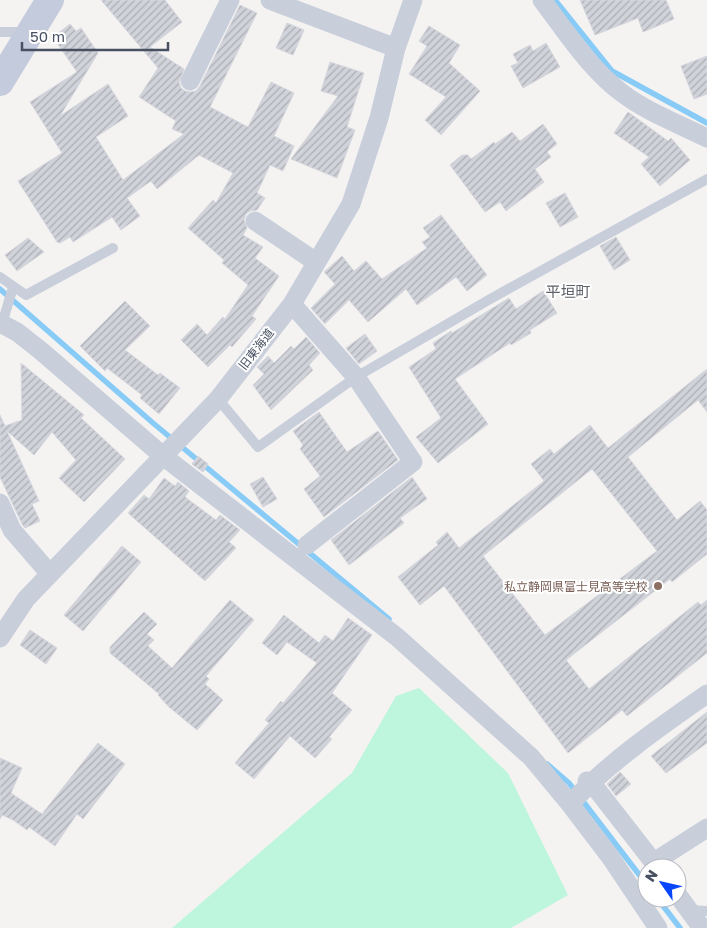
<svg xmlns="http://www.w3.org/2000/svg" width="707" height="928" font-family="'Golos Text','Noto Sans JP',sans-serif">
<defs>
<pattern id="building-hatch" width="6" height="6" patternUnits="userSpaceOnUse" patternTransform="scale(1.25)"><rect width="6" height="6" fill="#d1d3da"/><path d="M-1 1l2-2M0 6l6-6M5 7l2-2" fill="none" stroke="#acaeb4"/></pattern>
</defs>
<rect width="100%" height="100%" fill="#f5f3f2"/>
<path fill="#bef5dd" d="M419 688 508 773 568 895 511 928H172L352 773 396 696Z"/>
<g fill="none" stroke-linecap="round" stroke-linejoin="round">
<path stroke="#87cbf6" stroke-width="5.5" d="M555 0 612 71 707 123
M0 289 153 423 389 619
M547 764 569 783 647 885
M657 898 680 928"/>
</g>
<path fill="url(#building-hatch)" stroke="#d6d7de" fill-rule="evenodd" d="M101 0H165L182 22 150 47 184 69 179 82 181 88 185 91 190 92 196 91 200 86 240 5 257 13 210 107 248 127 271 82 294 93 274 136 294 146 283 171 270 165 257 193 265 198 257 210 250 211 246 214 244 220 247 228 243 235 263 247 255 258 279 276 252 316 256 319 232 347 230 345 208 367 181 340 197 324 207 335 223 317 225 319 248 285 222 263 224 260 188 228 213 200 216 203 233 173 199 155 157 189 151 181 127 198 140 216 121 230 112 217 73 242 70 237 60 243 57 242 18 181 62 153 30 102 77 72 53 37 70 24 76 31 81 28 98 53 60 116 108 84 128 116 96 137 123 180 184 134 172 129 176 121 139 97 158 68Z
M580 0H666L674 19 643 32 638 18 595 35Z
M287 23 304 30 293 55 276 48Z
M429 26 460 45 449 63 480 91 441 135 425 120 446 97 409 74 427 46 419 41Z
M546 43 560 67 523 88 511 66 518 63 513 54 530 45 533 51Z
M707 56V94L694 99 681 66Z
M330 62 364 73 347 127 355 130 337 178 291 159 338 96 321 91Z
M628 112 668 141 671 138 690 160 660 186 641 164 649 157 614 133Z
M543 124 557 144 547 152 551 157 535 169 544 182 506 211 500 202 485 212 450 165 462 155H468L471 159 494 142 495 144 512 132 520 141Z
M565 193 578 217 560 227 546 203Z
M441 215 487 275 467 291 456 277 417 305 406 289 368 322 349 300 325 324 311 308 335 284 324 272 342 256 354 271 366 261 382 279 427 248 422 242 430 237 423 228Z
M616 237 630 260 614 270 600 246Z
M28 238 44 252 17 271 5 255Z
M543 291 557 313 530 330 531 333 511 345 510 343 455 379 488 424 438 463 416 437 441 418 409 367 436 349 433 343 451 331 452 333 509 298 516 309Z
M125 301 150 326 125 350 158 375 160 373 180 388 159 414 140 398 142 395 107 368 105 371 80 346Z
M365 334 377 351 359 364 346 348Z
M306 337 320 353 309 365 313 370 271 410 253 385 264 374 257 367 268 356 274 363 291 346 294 349Z
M21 363 84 415 81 418 125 459 84 502 59 478 76 460 52 432 34 455 7 431 39 501 32 504 40 521 25 528 22 524 0 477V415L5 426 22 420Z
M707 369V412L698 400 628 457 677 520 700 501 707 510V554L672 582 670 579 566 660 589 689 698 602 701 605 707 600V653L627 716 622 710 568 753 444 586 420 605 398 577 438 545 436 542 447 532 459 548 544 481 531 464 550 449 554 454 590 425 608 448ZM592 469 657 551 545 635 483 556Z
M319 412 347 452 378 431 398 460 324 517 304 489 320 476 300 449 303 445 293 431Z
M198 456 208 464 203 472 192 464Z
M263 477 277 499 263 507 250 484Z
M412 477 427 499 400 518 404 523 349 565 331 540Z
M164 478 175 486 178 482 189 491 185 497 216 520 220 515 240 530 229 542 236 548 205 581 128 513 144 495 149 499Z
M122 546 141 562 83 631 64 615Z
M230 600 254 620 206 676 209 679 205 684 223 700 197 730 169 707 158 695 159 694 110 653V647L144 612 157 624 147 634 154 640 148 646 172 668Z
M284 615 319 643 325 635 333 641 348 618 372 635 332 693 352 710 329 737 332 739 315 758 290 736 254 779 235 763 269 723 265 720 281 701 283 703 317 663 287 642 277 655 262 643Z
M30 630 57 648 46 664 20 645Z
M707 712V743L666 773 651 756Z
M98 743 125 764 83 819 77 814 55 846 29 827 27 830 13 820 2 815 0 819V758L22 768 11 793 42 814Z
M620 772 631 784 616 796 607 784Z"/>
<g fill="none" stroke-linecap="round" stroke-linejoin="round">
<path stroke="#c8cfdb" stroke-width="10" d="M0 32H29
M0 277 26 295 113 248
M2 324 13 287
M218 399 258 447 356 377 492 298 707 179
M689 910 707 911"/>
<path stroke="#c8cfdb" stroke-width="19" d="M270 0 396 48
M542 0C566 32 590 69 622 93 647 112 679 124 707 138
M190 81 230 0
M255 221 316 262
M292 304 356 377 413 462 307 545
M0 323 17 332 40 350 163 456 397 637 531 757 570 804 611 858 658 928
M0 503 12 530 50 574
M0 638 26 599 218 399 292 304 351 204 379 118 396 48 413 0
M587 781 591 782 658 868
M570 804C608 763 661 726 707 694
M654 862 707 828
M677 894 702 928"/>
<path stroke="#c4cbdc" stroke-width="28" d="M0 82 50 0"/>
</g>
<circle fill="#8d6e63" stroke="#fff" stroke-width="2" cx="658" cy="586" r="5"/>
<g text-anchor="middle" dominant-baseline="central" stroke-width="4" stroke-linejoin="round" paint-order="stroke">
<g font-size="12" fill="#485162" stroke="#fff">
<text transform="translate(256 349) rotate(-52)">旧東海道</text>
</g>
<g font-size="12" fill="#785e54" stroke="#fff" text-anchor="end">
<text x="648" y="586">私立静岡県富士見高等学校</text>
</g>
<g font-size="15" fill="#5e6168" stroke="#fff">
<text x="568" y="291">平垣町</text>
</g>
</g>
<g transform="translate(662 883) rotate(304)"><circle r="24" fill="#ffffff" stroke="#b6b9c0"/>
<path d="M0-4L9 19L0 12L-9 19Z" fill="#0746fa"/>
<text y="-8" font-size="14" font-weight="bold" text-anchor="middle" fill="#485162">N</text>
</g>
<path d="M22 42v8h146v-8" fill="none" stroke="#485162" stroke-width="2.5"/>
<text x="30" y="42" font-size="15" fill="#485162" stroke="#ffffff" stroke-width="4" paint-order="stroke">50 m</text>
</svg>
